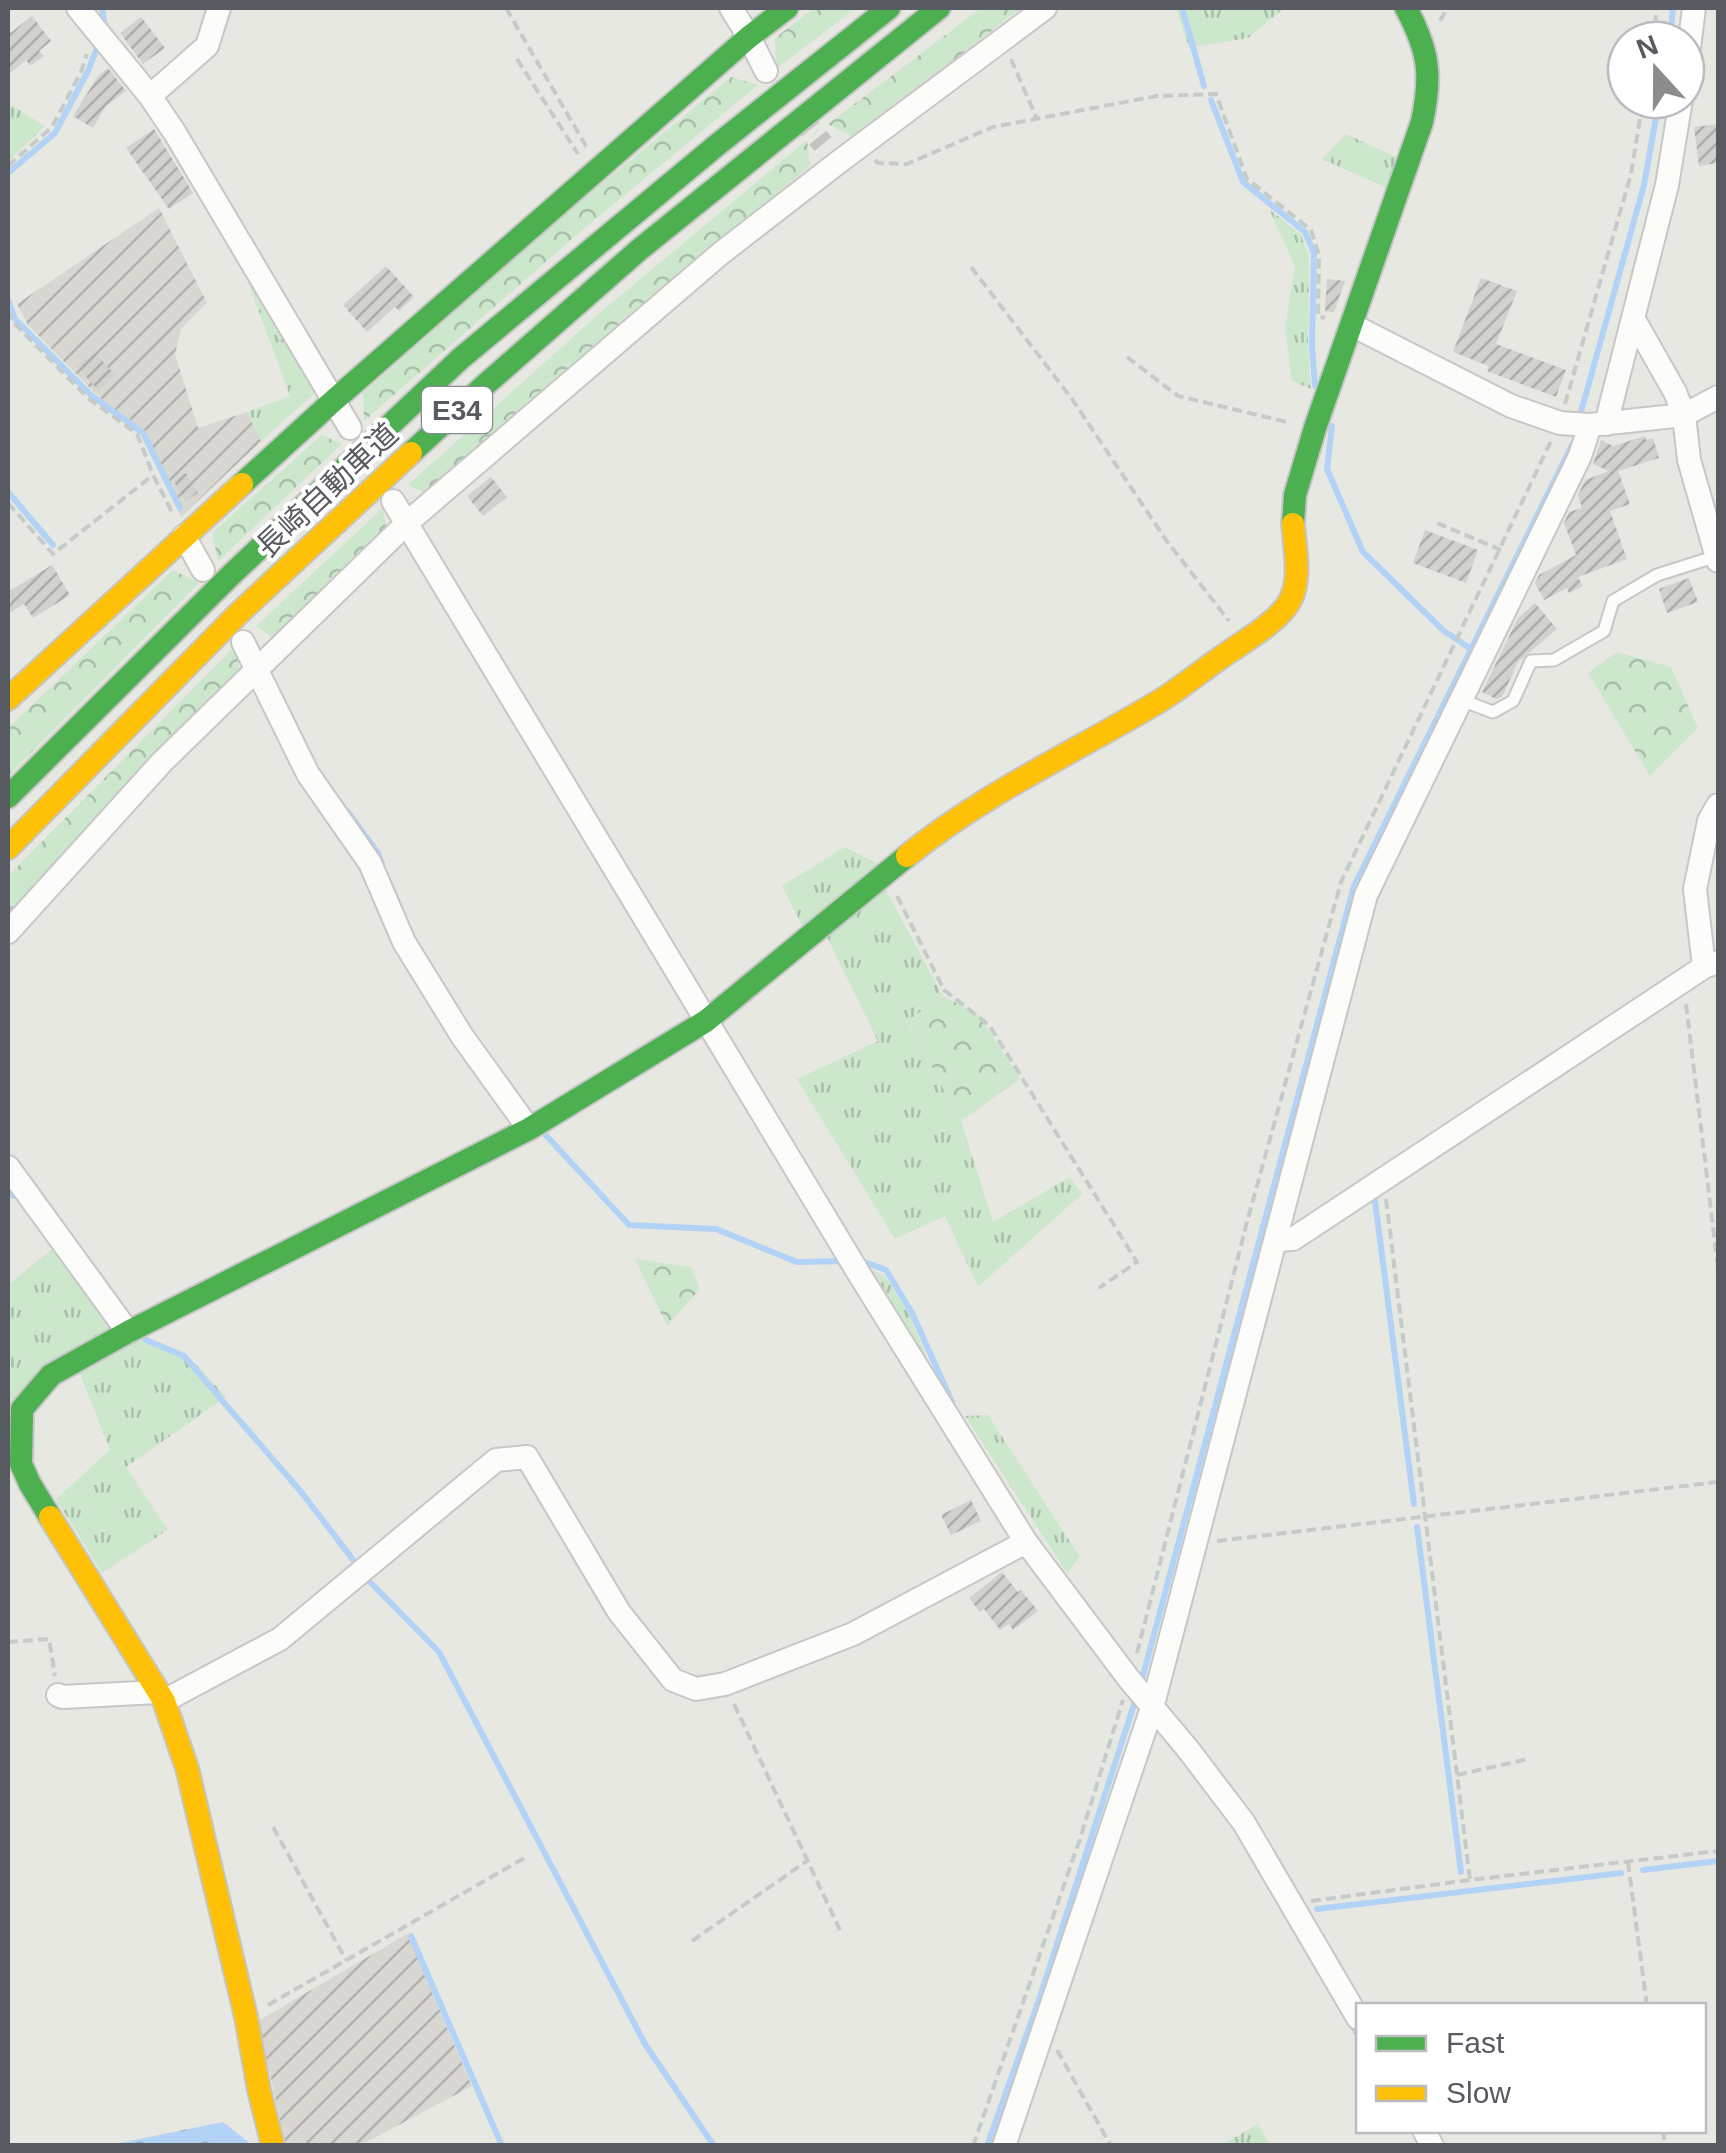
<svg xmlns="http://www.w3.org/2000/svg" width="1726" height="2153" font-family="Helvetica,'Noto Sans JP',sans-serif">
<defs>
<pattern id="industrial-furrows" width="10" height="10" patternUnits="userSpaceOnUse" patternTransform="scale(2.5)"><rect width="10" height="10" fill="#d8d7d1"/><path d="M-1 1l2-2M0 10L10 0M9 11l2-2" fill="none" stroke="#b2b1ad"/></pattern>
<pattern id="grass-tufts" width="24" height="20" patternUnits="userSpaceOnUse" patternTransform="scale(2.5)"><rect width="24" height="20" fill="#cde7cd"/><path d="M3 7l-1-3M5 7V3M7 7l1-3M15 17l-1-3M17 17v-4M19 17l1-3" fill="none" stroke="#a9beaa"/></pattern>
<pattern id="forest-crowns" width="20" height="18" patternUnits="userSpaceOnUse" patternTransform="scale(2.5)"><rect width="20" height="18" fill="#cde7cd"/><path d="M2 6a3 3 0 1 1 6 0M12 15a3 3 0 1 1 6 0" fill="none" stroke="#a9beaa"/></pattern>
<pattern id="water-ripples" width="26" height="14" patternUnits="userSpaceOnUse" patternTransform="scale(2.5)"><rect width="26" height="14" fill="#b2d2f6"/><path d="M2 4q2-2 4 0t4 0M15 11q2-2 4 0t4 0" fill="none" stroke="#94adcb"/></pattern>
<pattern id="building-hatch" width="6" height="6" patternUnits="userSpaceOnUse" patternTransform="scale(2.5)"><rect width="6" height="6" fill="#d1d1cd"/><path d="M-1 1l2-2M0 6l6-6M5 7l2-2" fill="none" stroke="#acadaa"/></pattern>
</defs>
<rect width="100%" height="100%" fill="#e8e8e2"/>
<path fill="url(#industrial-furrows)" d="M159 208 207 303 181 329 175 354 198 428 247 412 261 441 181 517 141 435 96 394 28 325 17 304Z
M407 1934 472 2086 361 2145H286L258 2021Z"/>
<path fill="url(#grass-tufts)" d="M1176 8H1284L1248 38 1189 48Z
M8 103 45 126 8 162Z
M1346 134 1402 160 1391 190 1322 159Z
M1269 209 1301 235 1309 257 1308 349 1311 389 1292 381 1285 329 1295 266Z
M238 255 315 393 261 441 247 412 290 396Z
M845 847 880 865 804 929 782 886Z
M883 885 943 996 907 1022 961 1121 993 1222 1070 1177 1082 1194 978 1287 945 1216 895 1239 797 1079 878 1041 826 935Z
M58 1244 118 1329 35 1377 8 1449V1285Z
M865 1267 885 1276 909 1314 941 1392Z
M138 1337 195 1363 226 1397 126 1467 168 1530 102 1573 56 1499 110 1450 78 1369Z
M988 1415 1080 1557 1067 1573 965 1416Z
M1258 2124 1270 2145H1222Z"/>
<path fill="url(#forest-crowns)" d="M814 8H856L776 69 775 38Z
M981 8H1021L854 138 828 124Z
M731 77 758 85 587 226 364 421 363 393 563 216Z
M807 140 810 166 657 293 427 494 408 485 602 311Z
M322 435 342 444 218 561 212 533Z
M383 508 387 531 276 640 256 626Z
M173 570 199 583 8 776V728Z
M234 647 241 673 8 917V876Z
M1617 652 1671 667 1698 728 1650 776 1588 673Z
M943 996 979 1015 1020 1079 961 1121 907 1021Z
M635 1259 691 1267 700 1289 667 1326Z"/>
<path fill="url(#water-ripples)" d="M223 2122 252 2145H110Z"/>
<g fill="none" stroke-linecap="round" stroke-linejoin="round">
<path stroke="#b2d2f6" stroke-width="6" d="M102 8 105 26
M1182 8 1204 86
M1670 40 1673 8
M1211 100 1243 182 1305 232 1314 253 1312 347 1315 386
M8 173 55 133 88 71 99 43
M8 300 15 319 92 396 143 433 180 508
M1579 419 1644 185 1659 100
M1332 426 1327 469 1363 552 1444 631 1471 649
M8 492 53 545
M348 812 378 853 382 864
M542 1131 629 1225 716 1229 797 1262 845 1261
M8 1188 13 1196 22 1195
M1375 1201 1414 1504
M862 1261 886 1270 912 1313 952 1402
M142 1335 146 1340 184 1356 302 1493 370 1582 439 1652 645 2044 714 2146
M1417 1527 1461 1872
M1141 1683 1354 886 1572 445
M1643 1870 1718 1861
M1317 1909 1621 1873
M411 1936 502 2146
M1351 2022 1358 2036
M987 2146 1039 2000 1137 1695"/>
</g>
<path fill="url(#building-hatch)" d="M32 16 51 41 39 51 44 56 30 66 26 60 8 75V35Z
M141 17 165 48 143 64 120 33Z
M108 68 126 91 106 106 93 128 73 116 98 76Z
M1718 124V163L1699 166 1694 127Z
M154 129 193 193 169 209 126 148Z
M386 266 414 297 399 311 395 307 367 332 343 305Z
M1481 278 1517 291 1496 344 1566 370 1556 397 1487 371 1489 366 1453 352Z
M1327 279 1345 281 1334 312 1325 311Z
M94 352 115 375 98 390 77 367Z
M1645 436 1646 440 1653 438 1659 458 1618 471 1630 504 1610 511 1627 559 1578 577 1583 586 1569 593 1567 588 1544 600 1535 583 1539 575 1576 555 1564 523 1569 512 1582 508 1578 495 1585 480 1609 471 1593 464 1601 440 1613 446Z
M186 473 198 493 185 501 173 480Z
M491 477 507 497 483 516 467 496Z
M1425 530 1478 550 1466 583 1413 563Z
M52 565 70 595 33 618 24 604 8 614V592Z
M1689 578 1698 602 1667 613 1659 589Z
M1535 603 1557 629 1518 662 1502 697 1496 699 1482 692 1518 618Z
M971 1500 981 1521 951 1535 941 1515Z
M1002 1572 1018 1592 1021 1590 1038 1611 1013 1630 1009 1624 1000 1630 984 1609 980 1612 969 1598Z"/>
<g fill="none" stroke-linecap="round" stroke-linejoin="round">
<path stroke="#c4c4c2" stroke-width="22" stroke-dasharray="22 11" stroke-linecap="butt" d="M797 112 823 144"/>
<g stroke="#c7c7c7" stroke-width="15">
<path id="lane" d="M1461 700 1493 712 1513 701 1531 661 1554 660 1604 631 1613 601 1657 575 1717 556"/>
</g>
<g stroke="#c7c7c7" stroke-width="26">
<path id="street" d="M78 8 150 96 175 133 350 428
M731 8 749 37 766 71
M1686 72 1694 8
M150 96 207 46 219 8
M1633 318 1675 392 1684 415 1689 460 1718 561
M1352 325 1511 406 1560 423 1590 425 1684 415 1718 397
M1606 424 1667 185 1681 100
M393 501 861 1277 1026 1542 1129 1679 1187 1748 1244 1823 1358 2018
M184 536 203 570
M243 642 308 774 370 863 404 942 462 1036 529 1129
M8 932 162 762 408 522 720 254 840 161 1045 8
M1704 967 1695 889 1709 821 1718 805
M8 1167 128 1332
M1277 1240 1293 1239 1704 967 1718 962
M58 1695 62 1697 158 1692
M164 1701 280 1639 496 1460 527 1457 619 1612 673 1680 696 1689 725 1684 853 1634 1026 1542
M1424 2130 1432 2146
M1004 2146 1152 1708 1366 895 1580 456 1590 425"/>
</g>
<g stroke="#c5c6c5" stroke-width="26">
<path id="fast" d="M411 453 485 385 640 249 939 8
M242 484 332 402 749 37 787 8
M1293 524 1295 495 1315 428 1422 122C1432 75 1429 51 1406 8
M8 797 231 575 460 359 717 145 889 8
M50 1517 30 1484 21 1464 22 1409 51 1375 128 1332 529 1129 706 1021 907 856"/>
</g>
<g stroke="#c5c6c5" stroke-width="26">
<path id="slow" d="M8 699 242 484
M8 848 238 614 411 453
M907 856C984 793 1077 751 1163 699 1182 687 1200 672 1219 659 1241 643 1269 628 1286 607 1303 585 1295 550 1293 524
M50 1517 164 1701 187 1768 246 2017 259 2090 273 2146"/>
</g>
<path stroke="#c5cbc9" stroke-width="4" stroke-dasharray="10 5" stroke-linecap="butt" d="M506 8 587 148
M1440 21 1447 8
M1653 40 1657 8
M517 59 578 154
M1011 59 1037 119
M875 160 878 163 907 164 993 127 1157 96 1216 94 1247 179 1311 230 1319 256 1318 316 1325 318
M8 166 52 127 81 72 87 54
M971 267 1072 399 1166 540 1229 621
M8 310 14 323 88 398 137 434 153 475 173 514
M1127 357 1178 396 1291 423
M1565 404 1631 174 1643 100
M8 503 53 554 152 476
M1437 523 1501 550
M897 896 944 990 989 1025 1137 1262 1099 1288
M1686 1004 1718 1268
M1386 1199 1470 1880
M1217 1541 1718 1482
M8 1642 49 1639 55 1676
M1137 1653 1247 1222 1341 882 1551 441
M734 1704 840 1930
M1457 1775 1528 1759
M273 1827 346 1960
M1628 1862 1647 2006
M1311 1901 1470 1880 1718 1851
M692 1941 807 1861
M268 2005 528 1856
M1057 2050 1111 2146
M1663 2130 1665 2146
M973 2146 1080 1839 1123 1700"/>
<use href="#lane" stroke="#fcfcfb" stroke-width="11"/>
<use href="#street" stroke="#fcfcfb" stroke-width="22"/>
<use href="#fast" stroke="#4caf50" stroke-width="22"/>
<use href="#slow" stroke="#ffc107" stroke-width="22"/>
</g>
<g text-anchor="middle" dominant-baseline="central" stroke-width="8" stroke-linejoin="round" paint-order="stroke">
<rect fill="#fff" stroke="#898c90" stroke-width="2.5" x="422" y="387" width="70" height="46" rx="8"/>
<g font-size="28" font-weight="bold" fill="#575a61">
<text x="457" y="410">E34</text>
</g>
<g font-size="30" fill="#575a61" stroke="#fff">
<text transform="translate(327 490) rotate(-43)">長崎自動車道</text>
</g>
</g>
<rect width="1726" height="2153" fill="none" stroke="#575a61" stroke-width="20"/>
<rect x="1356" y="2003" width="350" height="130" fill="#ffffff" stroke="#bcbdc0" stroke-width="2.5"/>
<rect x="1376" y="2036" width="50" height="15" fill="#4caf50" stroke="#bcbdc0" stroke-width="2.5"/>
<text x="1446" y="2053" font-size="30" fill="#575a61">Fast</text>
<rect x="1376" y="2086" width="50" height="15" fill="#ffc107" stroke="#bcbdc0" stroke-width="2.5"/>
<text x="1446" y="2103" font-size="30" fill="#575a61">Slow</text>
<g transform="translate(1656 70) rotate(339)"><circle r="48" fill="#ffffff" stroke="#bcbdc0" stroke-width="2.5"/>
<path d="M0-8L18 38L0 25L-18 38Z" fill="#8a8c8e"/>
<text y="-15" font-size="28" font-weight="bold" text-anchor="middle" fill="#575a61">N</text>
</g>
</svg>
